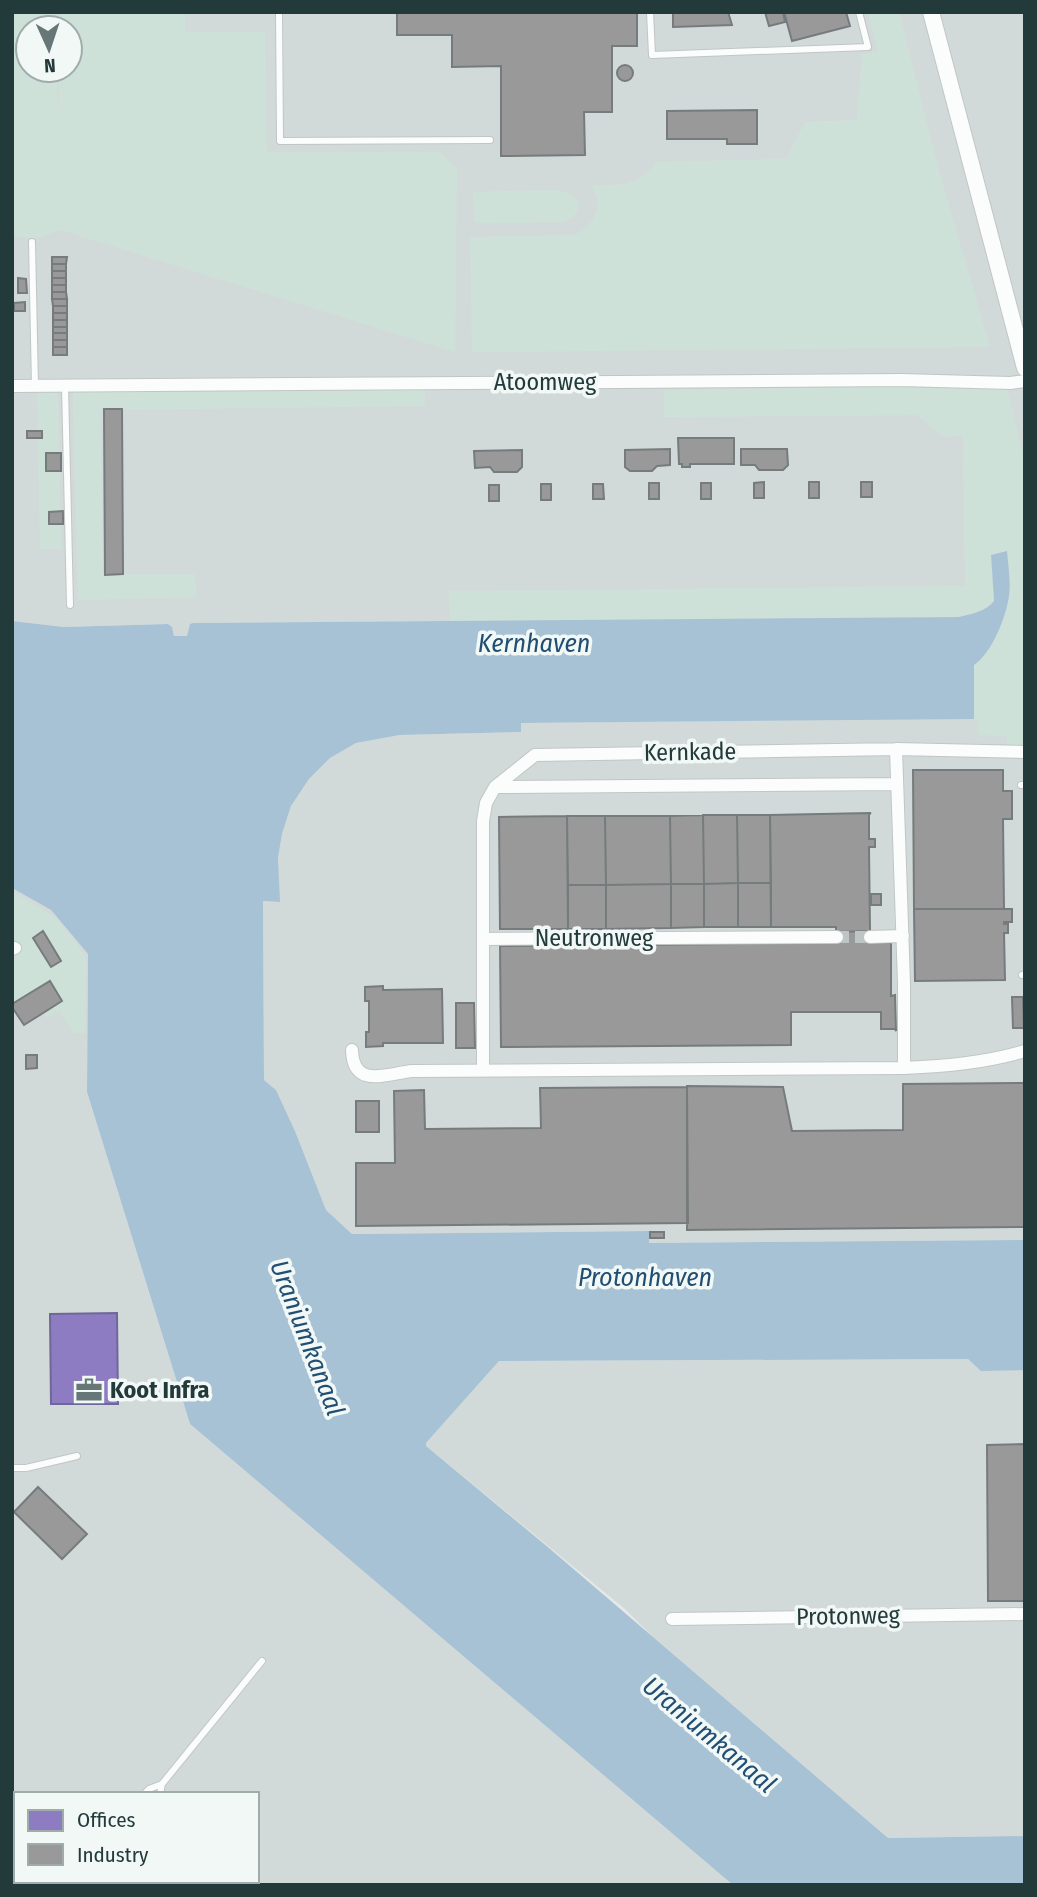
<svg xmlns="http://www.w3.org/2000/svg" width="1037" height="1897" font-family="'Fira Sans Condensed',sans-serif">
<rect width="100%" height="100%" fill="#e4e9e8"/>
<path fill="#d2dad9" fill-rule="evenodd" d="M12 12H1025V1240L648 1243V1231L352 1234 326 1210 295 1131 276 1090 264 1080 263 901 279 902 278 858 282 834 291 806 309 779 330 758 356 743 400 735 521 732V723L791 720 974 664 1005 612 991 555 994 601 917 618 193 623 190 625 187 636 177 637 174 636 173 631 168 624 64 627 12 621ZM28 28H70V70H28Z
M12 888 51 910 88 954 87 1092 190 1424 733 1885H12ZM16 1794H257V1881H16Z
M968 1359 981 1370H1025V1836L888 1838 654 1638 625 1609 426 1446V1443L499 1361Z"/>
<path fill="#cee1d9" d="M12 12H58L57 28H28V70H57L59 135V70H70V28H59V12H185V32H265L267 152H439L457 168 455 352 61 230C52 231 50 234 43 236 34 240 22 237 12 235Z
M868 12H899L939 171 990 347 472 352 470 237 575 235C595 223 604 209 592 186 619 185 640 187 656 162L786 159 805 122 857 120 862 54 878 52Z
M555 190C566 192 573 193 579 203 578 214 573 218 563 222L475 223 473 192Z
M891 387H1007L1025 464V745H1007V736L978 735V720L974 719V664C988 655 1007 613 1009 596 1011 582 1008 565 1007 551L991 555 994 601C985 612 971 614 958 617L450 622 449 591 965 586 963 436 944 437 917 415 664 417V390Z
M143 390H425V406L100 410 103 574H195L196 597 78 600 73 391Z
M56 391 58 399 61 549H40L37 392Z
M12 891 56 918 86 956 85 1033H74L59 1010 47 1018 31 992 12 1004Z"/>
<path fill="#a7c2d5" d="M1007 551C1008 565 1011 581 1009 596 1006 617 992 653 974 665V719L521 723V732L400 735 356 743 330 758 309 779 291 806 282 834 278 858 280 902 263 901 264 1080 276 1090 295 1131 326 1210 352 1234 649 1231V1243L1025 1240V1370L981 1371 968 1359 499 1361 426 1443V1446L549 1548 888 1838 1025 1836V1885H733L190 1424 87 1092 88 954 51 910 12 888V621L64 627 168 624 172 627 174 636H187L190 624 193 623 958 617C971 614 985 612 994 601L991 555Z"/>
<path fill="#8e7cc3" stroke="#6e689a" stroke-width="2" d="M117 1313 118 1404H51L50 1314Z"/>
<path fill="#999" stroke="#767c7d" stroke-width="2" d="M397 12H637V46H612V112H584L585 155 501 156V66L452 67V35H397Z
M673 12H728L732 25 673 27Z
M765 12H783L785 22 769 26Z
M784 12H846L850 26 792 41Z
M617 73a8 8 0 1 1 16 0a8 8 0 1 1-16 0Z
M757 110V144H727V139H667V111Z
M52 257H67L66 264H52Z
M52 264H66V271H52Z
M52 271H66V278H52Z
M18 278 26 279 27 293H18Z
M52 278H66V285H52Z
M52 285H66V292H52Z
M52 292H66L67 299H52Z
M52 299H67V306H53Z
M25 302V311H14V303Z
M53 306H67V313H53Z
M53 313H67V320H53Z
M53 320H67V327H53Z
M53 327H67V333H53Z
M53 333H67V340H53Z
M53 340H67V347H53Z
M53 347H67V355H53Z
M104 409H122L123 574 105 575Z
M27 431H42V438H27Z
M678 438H734V464H690V467H682V464H679Z
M670 449V465L657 466 652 471H630L625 467V450Z
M741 449H787L788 465 783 470H759L755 465H741Z
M522 450V467L517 472H494L490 467 475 468 474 451Z
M46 453H61V471H46Z
M764 482V498H754V483Z
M809 482H819V498H809Z
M861 482H872V497H861Z
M649 483H659V499H649Z
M701 483H711V499H701Z
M541 484H551V500H541Z
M593 484H603L604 499H593Z
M489 485H499V501H489Z
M63 511V524H49V512Z
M913 770H1003V791H1012V819H1003L1004 909H914Z
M871 813 869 814V839H875V847H869L870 931H872L836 932V927H771L770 815Z
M703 815 704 884H671L670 816Z
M703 815H737L738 883 704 884Z
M737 815H770L771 883H738Z
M567 816H605L606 885H568Z
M567 816 568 929H500L499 817Z
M605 816H670L671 884 606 885Z
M738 883H771V927H738Z
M738 883V927H704V884Z
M671 884V928L606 929V885Z
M671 884H704V927L671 928Z
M568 885H606V929H568Z
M871 894H881V905H871Z
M914 909H1012V922H1004V924H1008V933H1004L1005 980 915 981Z
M43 931 61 961 51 967 33 938Z
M870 931V943H891V996L895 995 896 1031 895 1029H881V1012H791V1045L501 1047 500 946 837 943 836 932Z
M50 981 62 1001 24 1025 12 1007V1004Z
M383 986V990L442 989 443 1043H383V1046L366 1047V1032H369V1001H365V987Z
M1012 997H1023L1024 1028H1013Z
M456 1003H474L475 1048H456Z
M26 1055H37V1068L26 1069Z
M1025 1083V1227L687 1230V1086L783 1087 792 1131 903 1130V1084Z
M687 1087 688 1223 356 1226V1163H395L394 1091 424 1090 425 1129 541 1128 540 1088Z
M356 1101H379V1132H356Z
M650 1232H664V1238H650Z
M1025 1444V1601H988L987 1445Z
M38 1487 87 1534 62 1559 14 1512Z"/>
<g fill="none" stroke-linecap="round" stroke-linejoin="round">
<path stroke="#bdc6c5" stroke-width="12" stroke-dasharray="12 6" stroke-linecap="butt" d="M837 937H870"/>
<g stroke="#c1c6c5" stroke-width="8">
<path id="service" d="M279 12 280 141 490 140
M650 12 652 55 868 47 859 12
M32 242 35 386
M65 385 70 605
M1021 785H1025
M1022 975H1025
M12 1468H26L77 1456
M144 1794 149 1789 162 1784
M160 1794 162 1784 262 1661
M80 1885 83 1881"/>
</g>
<g stroke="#c1c6c5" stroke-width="14">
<path id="minor" d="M12 386 901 380 1010 383 1025 381
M896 749 904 983V1068
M495 787 535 755 896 749 1025 752
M870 937 903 936
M483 939V821L486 803 495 787 897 784
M12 949 15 948
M352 1050C353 1089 386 1074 412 1071L904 1068C946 1066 984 1063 1025 1051
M483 1071V939L837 937
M672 1619 1025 1614"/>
</g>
<g stroke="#c1c6c5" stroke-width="18">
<path id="tertiary" d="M931 12 1025 368"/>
</g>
<use href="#service" stroke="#fbfcfc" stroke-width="6"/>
<use href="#minor" stroke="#fbfcfc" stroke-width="12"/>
<use href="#tertiary" stroke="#fbfcfc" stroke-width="16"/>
</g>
<defs>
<g id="office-bare" transform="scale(2.1)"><path d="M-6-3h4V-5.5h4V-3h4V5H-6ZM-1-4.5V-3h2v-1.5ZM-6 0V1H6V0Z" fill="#677778" stroke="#f2f8f6" stroke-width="2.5" paint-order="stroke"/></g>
</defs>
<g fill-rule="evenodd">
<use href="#office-bare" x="89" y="1390"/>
</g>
<g text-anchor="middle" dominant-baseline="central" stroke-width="7" stroke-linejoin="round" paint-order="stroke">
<g font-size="24" fill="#233a3b" stroke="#f2f8f6">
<text x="545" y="382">Atoomweg</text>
<text transform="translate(690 752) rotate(-1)">Kernkade</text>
<text x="594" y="938">Neutronweg</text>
<text transform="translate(848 1616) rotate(-1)">Protonweg</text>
</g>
<g font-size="24" font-weight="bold" fill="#233a3b" stroke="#f2f8f6" text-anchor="start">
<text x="110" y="1390">Koot Infra</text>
</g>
<g font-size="26" font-style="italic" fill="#214e73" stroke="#f2f8f6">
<text x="534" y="643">Kernhaven</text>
<text x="645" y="1277">Protonhaven</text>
<text transform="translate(307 1338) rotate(69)">Uraniumkanaal</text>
<text transform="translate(709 1735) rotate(40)">Uraniumkanaal</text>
</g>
</g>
<rect width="1037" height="1897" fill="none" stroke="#233a3b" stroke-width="28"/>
<rect x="14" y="1792" width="245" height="91" fill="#f2f8f6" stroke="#9facab" stroke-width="2"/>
<rect x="28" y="1810" width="35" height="21" fill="#8e7cc3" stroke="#9facab" stroke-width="2"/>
<text x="77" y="1827" font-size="21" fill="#233a3b">Offices</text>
<rect x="28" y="1844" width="35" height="21" fill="#999999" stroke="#9facab" stroke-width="2"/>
<text x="77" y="1862" font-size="21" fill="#233a3b">Industry</text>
<g transform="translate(49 49) rotate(177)"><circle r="33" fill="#f2f8f6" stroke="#9facab" stroke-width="2"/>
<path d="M0-5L12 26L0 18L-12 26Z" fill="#677778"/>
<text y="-10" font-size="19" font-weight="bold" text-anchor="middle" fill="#233a3b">N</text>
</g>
</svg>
